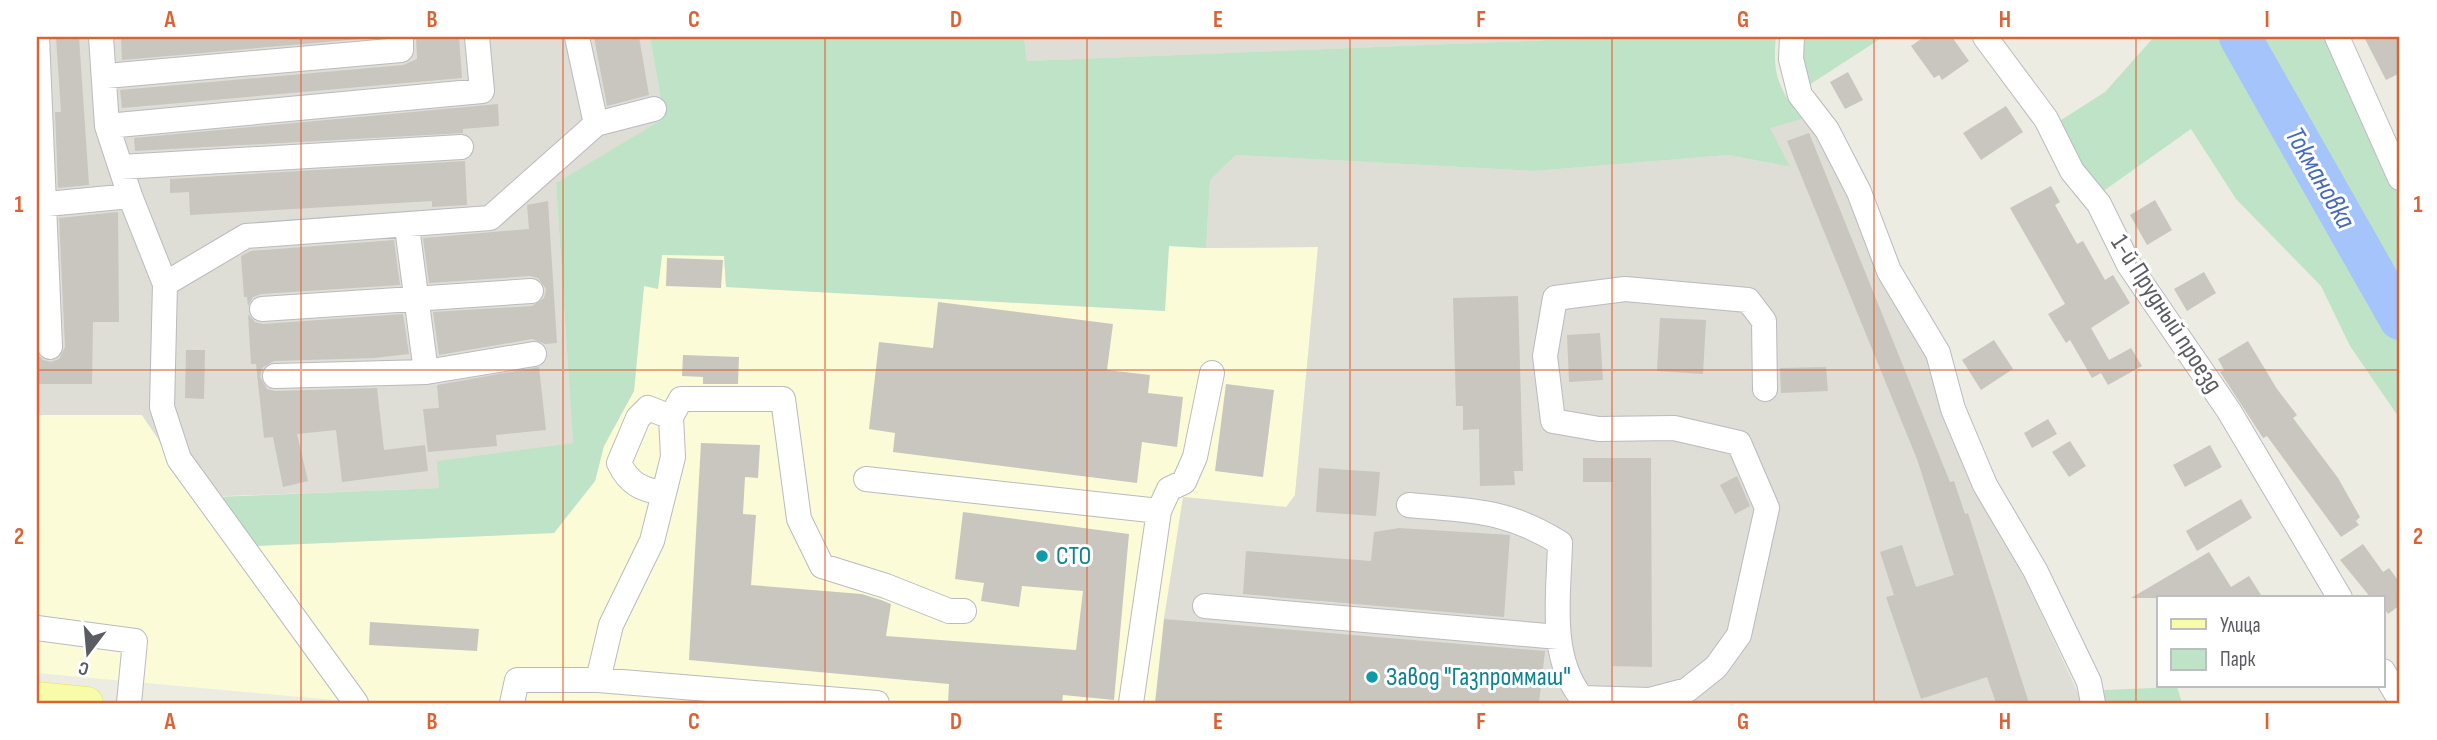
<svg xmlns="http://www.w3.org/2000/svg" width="2437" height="740" font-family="'Sofia Sans Condensed',sans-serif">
<rect width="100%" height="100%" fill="#edece2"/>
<path fill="#fcfbd8" d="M1169 246 1206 248 1318 247 1295 495 1287 507 1184 497 1164 618 1207 624 1199 703H371L255 546 554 533 595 481 604 446 634 391 644 285 658 289 662 254 724 256 726 287 1164 311Z
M37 415H142L197 497 345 701 37 673Z"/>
<path fill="#deddd6" d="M37 37H650L664 118 556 183 573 443 438 461 439 488 197 497 142 415H37Z
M1024 37H1623L1027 61Z
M1802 119 1820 138 1933 363 1978 487 2027 583 2081 700 2072 703H1199L1207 624 1164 619 1183 497 1286 507 1295 495 1318 247 1206 248 1210 180 1236 155 1534 171 1728 155 1789 167 1769 127Z"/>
<path fill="#bfe3c6" d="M650 37H1024L1027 61 1623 37H1776C1772 75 1779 89 1802 119L1770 128 1790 167 1728 155 1534 171 1236 155 1210 180 1206 248 1169 246 1165 311 726 287 724 256 662 255 658 289 644 286 634 391 604 446 595 481 554 533 255 546 217 497 439 488 437 461 573 443 556 183 664 118Z
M1805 37H1883L1809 85 1801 57Z
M2154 37H2330L2400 190V419L2350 346 2321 286 2236 199 2191 129 2102 192 2088 181 2058 122 2105 92Z
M2177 687 2182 703H2105L2104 690Z"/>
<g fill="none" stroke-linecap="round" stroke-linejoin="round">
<path stroke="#a4c4fb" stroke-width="42" d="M2240 37 2400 319"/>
</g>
<path fill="#c8c6bf" d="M56 37H79L89 185 58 188 55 112H61Z
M121 37H371V38L122 60Z
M416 37H459L462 78 122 108 120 90 403 65 417 59Z
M594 37H639L649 95 607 106Z
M1924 37H1952L1969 61 1942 80 1939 75 1934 78 1911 46Z
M2364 37H2400V73L2386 80Z
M1848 72 1863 100 1845 109 1830 82Z
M498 104 499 126 463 129V133L135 151 134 138Z
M2006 106 2023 132 1981 160 1963 133Z
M1809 133 1950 482 1954 481 1965 514 1968 513 2029 703H1996L1987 677 1921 699 1886 597 1894 595 1880 552 1902 545 1916 587 1954 575 1917 459 1787 141Z
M465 161 467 205 432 207V201L190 215 189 192 170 193V179Z
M2051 186 2060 202 2055 205 2077 244 2083 241 2105 280 2113 275 2130 303 2091 328 2109 360 2131 348 2142 366 2108 385 2101 373 2092 378 2070 340 2066 343 2048 314 2065 304 2010 208Z
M2155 200 2172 230 2147 245 2130 215Z
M548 201 557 343 545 344 532 339 439 355 433 312 532 306 544 298 546 289 538 278 530 276 429 283 423 238 529 229 527 205Z
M118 212 119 322H93L92 384H37V353L43 360 51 362 59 359 65 347 59 218Z
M394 240 400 285 261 294 253 297 248 306 247 297H244L241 256 251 251Z
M667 258 723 260 721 288 666 286Z
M2204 272 2216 293 2187 311 2174 289Z
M1518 296 1523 471H1514L1515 485 1480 486 1479 429 1463 430V406H1456L1453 298Z
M938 302 1113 324 1107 370 1150 375 1148 393 1183 397 1177 447 1142 442 1137 483 893 452 895 433 869 429 879 342 933 348Z
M248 314 255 322 263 324 403 314 409 354 374 358 274 361 262 368 260 377 267 389 275 391 377 388 384 450 425 445 428 471 342 482 336 430 297 434 308 481 283 487 273 437 264 438 256 364H251Z
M1660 318 1706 320 1703 374 1657 371Z
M1600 333 1603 380 1569 382 1567 335Z
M1994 340 2013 369 1981 390 1962 360Z
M2248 341 2277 389 2297 415 2293 418 2338 478 2360 517 2356 521 2359 525 2341 537 2267 436 2263 438 2220 372 2224 370 2218 359Z
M186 350H205L204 399 185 398Z
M683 355 739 357 738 384H703V377L682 376Z
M539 367 546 430 496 435 497 446 428 452 423 409 439 408 437 385Z
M1826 367 1828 391 1781 393 1780 368Z
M1226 384 1274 390 1263 477 1215 471Z
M2048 419 2057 434 2032 448 2024 433Z
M2070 441 2086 466 2069 477 2052 452Z
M701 443 760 445 758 478 745 477 743 514 756 515 751 585 862 594 881 600 891 604 886 636 1076 650 1083 591 1022 586 1019 607 981 601 984 583 955 579 963 512 1129 534 1114 700 1063 695 1062 703H948L949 684 689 660Z
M2210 445 2222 467 2185 487 2173 465Z
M1583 458H1651L1652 667 1613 666V482H1583Z
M1319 468 1380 472 1376 516 1316 512Z
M1737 476 1750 506 1735 514 1720 485Z
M2241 499 2252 518 2197 551 2186 531Z
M1399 528 1510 535 1504 617 1243 594 1246 551 1371 561 1374 532Z
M2363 544 2383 572 2389 568 2400 583V605L2388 614 2383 606V598H2371L2340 560Z
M2209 552 2231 587 2249 576 2263 598H2131Z
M1164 619 1545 651 1539 703H1155Z
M370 622 479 629 477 651 369 645Z"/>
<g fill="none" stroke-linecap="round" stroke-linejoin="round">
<g stroke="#babac0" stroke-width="26">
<path id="minor" d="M37 37 50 347
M101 37 107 126 130 196 165 284 162 407 179 459 356 703
M577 37 596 124
M1792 37 1791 59 1800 95 1827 130 1859 192 1889 271 1938 353 1953 409 1985 485 2035 570 2089 682 2093 703
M1985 37 2046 119 2072 171 2099 204 2129 265 2229 411 2340 598
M2337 37 2400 178
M106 76 401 50V37
M107 126 482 91 477 37
M121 167 461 147
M37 205 130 196
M407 227 426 372
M165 284 246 236 490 218 596 124 654 109
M262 309 531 291
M275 376 426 372 534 354
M671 417 681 399H783L799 519 822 566 886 586 949 611H964
M866 479 1159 511
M1409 505C1472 511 1505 509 1560 543 1559 593 1548 657 1582 698
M1205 606 1559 637
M37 628 135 641 129 703
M2383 671 2400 700
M598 680 611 625 652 541 673 457 671 417 648 408 638 418 619 463C629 484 642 490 664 493
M512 703 517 680H598L877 703
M1131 703 1159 511 1169 489 1184 482 1195 457 1212 373
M1582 703V698L1649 700 1687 690 1716 667 1739 635 1767 508 1739 443 1674 428 1599 429 1553 421 1545 356 1555 298 1625 289 1748 300 1764 321 1765 389"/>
</g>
<g stroke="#eade5d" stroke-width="33">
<path id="major" d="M37 698 87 703"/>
</g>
<use href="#minor" stroke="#fff" stroke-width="24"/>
<use href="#major" stroke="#f8fba8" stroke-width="32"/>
</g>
<path fill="none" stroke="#da6336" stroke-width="2" stroke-opacity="0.55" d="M301 37V703M563 37V703M825 37V703M1087 37V703M1350 37V703M1612 37V703M1874 37V703M2136 37V703M37 370H2400"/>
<g fill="#0f9aa8" stroke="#fff" stroke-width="2.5">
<circle cx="1042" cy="556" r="7"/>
<circle cx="1372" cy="677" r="7"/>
</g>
<g text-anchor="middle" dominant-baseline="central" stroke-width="6" stroke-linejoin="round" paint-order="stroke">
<g font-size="26" fill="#5a5c62" stroke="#fff">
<text transform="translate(2166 314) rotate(57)">1-й Прудный проезд</text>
</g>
<g font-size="26" fill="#0d838f" stroke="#fff" text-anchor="start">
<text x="1056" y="556">СТО</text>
<text x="1386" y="677">Завод "Газпроммаш"</text>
</g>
<g font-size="28" font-style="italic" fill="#486abd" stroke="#fff">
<text transform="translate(2320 178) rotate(60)">Токмановка</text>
</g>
</g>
<rect width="2437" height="740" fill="none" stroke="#ffffff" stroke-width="77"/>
<rect x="2157" y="596" width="228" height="91" fill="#ffffff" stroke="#bdbec0" stroke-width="2"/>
<rect x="2171" y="619" width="35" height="10" fill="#f8fba8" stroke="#bdbec0" stroke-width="2"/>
<text x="2220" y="632" font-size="21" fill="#5a5c62">Улица</text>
<rect x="2171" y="649" width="35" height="21" fill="#bfe3c6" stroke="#bdbec0" stroke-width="2"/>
<text x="2220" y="666" font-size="21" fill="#5a5c62">Парк</text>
<g transform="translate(88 653) rotate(196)" stroke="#ffffff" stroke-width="5" paint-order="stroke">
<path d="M0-5L12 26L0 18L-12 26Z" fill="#5a5c62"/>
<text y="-10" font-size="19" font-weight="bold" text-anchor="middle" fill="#5a5c62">С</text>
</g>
<rect x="38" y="38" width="2360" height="664" fill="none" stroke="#da6336" stroke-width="2.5"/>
<g font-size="23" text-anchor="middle" font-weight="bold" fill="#da6336">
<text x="170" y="27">A</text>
<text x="432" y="27">B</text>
<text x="694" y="27">C</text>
<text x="956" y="27">D</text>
<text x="1218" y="27">E</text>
<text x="1481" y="27">F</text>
<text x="1743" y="27">G</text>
<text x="2005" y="27">H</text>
<text x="2267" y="27">I</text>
<text x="19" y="212">1</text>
<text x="2418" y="212">1</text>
<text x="19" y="544">2</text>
<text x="2418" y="544">2</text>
<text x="170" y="729">A</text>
<text x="432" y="729">B</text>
<text x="694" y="729">C</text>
<text x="956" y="729">D</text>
<text x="1218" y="729">E</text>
<text x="1481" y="729">F</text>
<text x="1743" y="729">G</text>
<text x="2005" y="729">H</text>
<text x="2267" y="729">I</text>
</g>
</svg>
